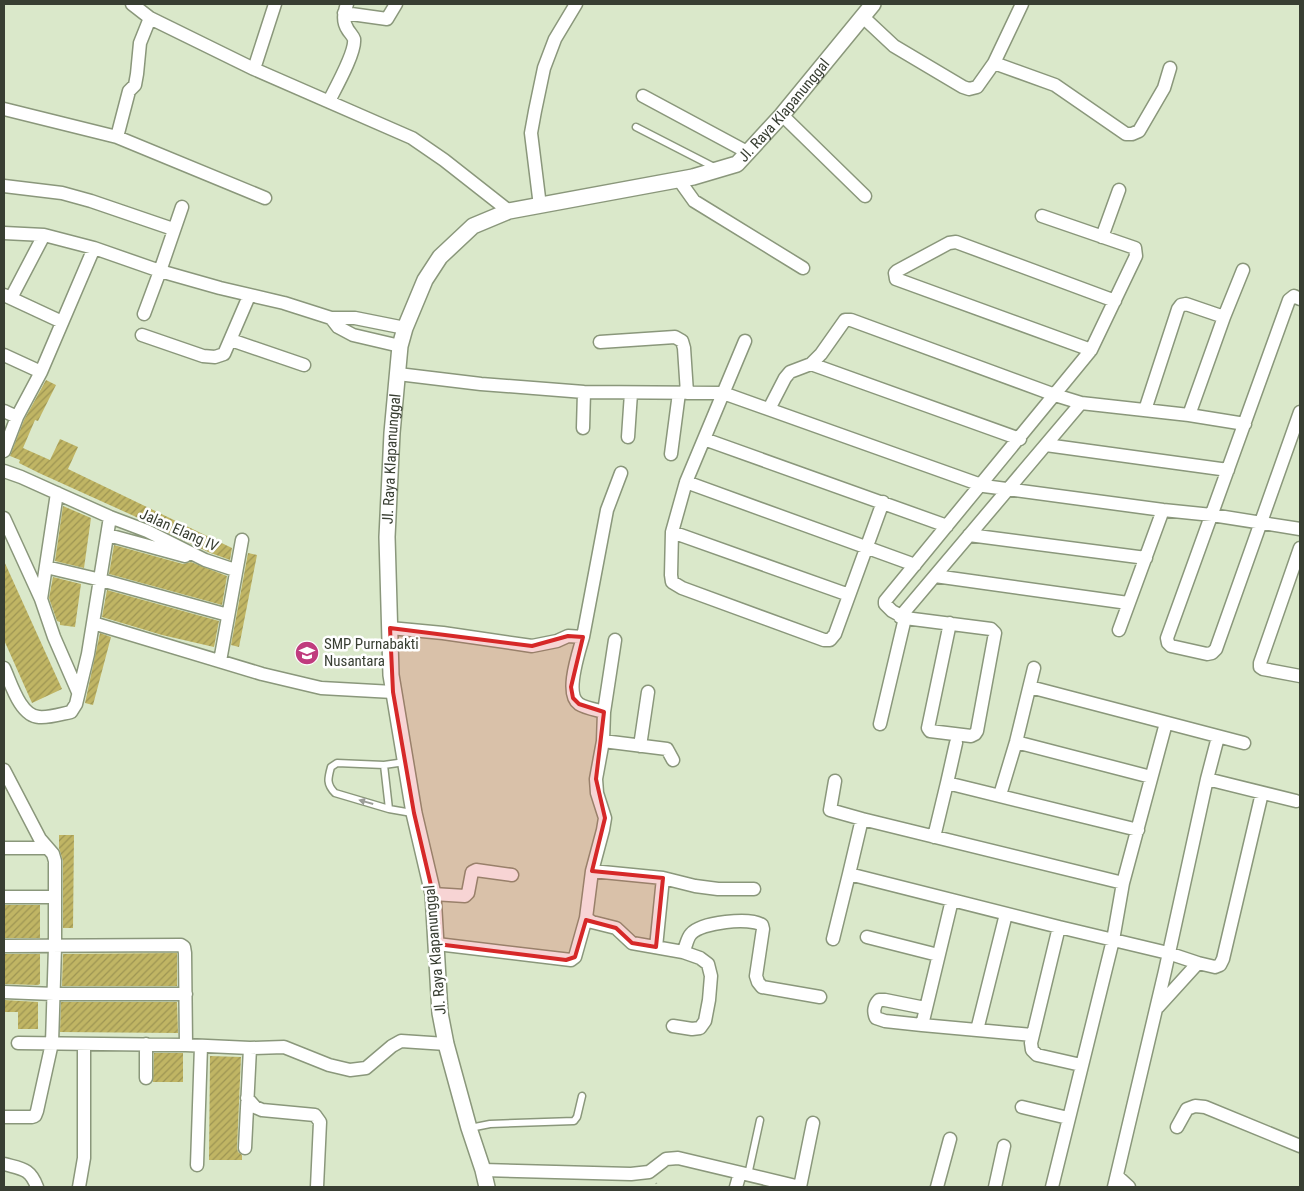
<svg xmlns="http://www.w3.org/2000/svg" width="1304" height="1191" font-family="'Roboto Condensed',sans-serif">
<defs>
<pattern id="building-hatch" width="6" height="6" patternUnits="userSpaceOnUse" patternTransform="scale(1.25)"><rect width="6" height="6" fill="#c0b564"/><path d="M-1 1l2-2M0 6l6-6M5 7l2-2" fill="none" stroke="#9d9553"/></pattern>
</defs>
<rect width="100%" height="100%" fill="#dae8ca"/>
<path fill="url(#building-hatch)" d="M46 380 56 385 38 421 35 420 23 448 50 460 60 439 78 447 68 469 232 548 230 560 208 552 134 516 39 473 19 463 20 460 10 456 24 420Z
M63 506 91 518 84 568 55 561Z
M114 545 183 564 191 562 227 576 222 605 109 574Z
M248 553 257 555 239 647 231 645Z
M4 561 62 689 32 703 4 640Z
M53 577 81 584 75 627 60 625V622L57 621 49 598Z
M107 590 219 621 214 647 162 635 102 617Z
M100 633 111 637 93 705 85 703Z
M59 835H74L73 928H63V861L59 848Z
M4 905H40V938H4Z
M177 953V986H62L63 954Z
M4 954H40V984L38 985 4 984Z
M4 1000 38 1002V1029H18V1012H4Z
M61 1002H177L178 1033 60 1032Z
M154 1053H183V1082H153Z
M210 1056 241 1057 237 1148 238 1152 242 1155V1160H209Z"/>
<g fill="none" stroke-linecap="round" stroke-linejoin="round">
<g stroke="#8a977b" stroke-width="9">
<path id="service" d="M636 127 714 167
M405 762 384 765 337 763 331 767C328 778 326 784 335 793L389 809 412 813
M384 765 389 809
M470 1128 490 1124 574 1121 577 1117 582 1096
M748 1175 760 1120"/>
</g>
<g stroke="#8a977b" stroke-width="15">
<path id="minor" d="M132 4 150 18 254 69 412 138 444 160 509 211
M344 13 387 19 396 4
M863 17 894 46 963 87 969 89 977 87 994 63 1055 85 1126 134H1132L1139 131 1164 88 1170 68
M994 63 1022 4
M254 69 275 4
M643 96 749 153
M329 101C335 89 356 52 354 39 353 36 350 33 348 30 342 21 344 13 347 4
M4 109 117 137 265 198
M782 115 865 196
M117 137 129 91 135 85 137 74 140 43 150 18
M679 180 694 201 803 268
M4 186 62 193 91 201 173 229
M540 206 531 133 535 111 544 68 555 39 576 4
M4 233 44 235 94 248 160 271 220 288 284 303 331 318H355L405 328
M1102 237 1119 190
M4 295 62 322
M11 298 44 235
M1300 299 1294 296 1289 300 1167 638 1168 643 1171 646 1207 654 1212 653 1216 649 1300 412
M144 314 160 271 182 207
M331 318 338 327 353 335 400 346
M142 335 203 356 215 357 224 354 249 296
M231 340 304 365
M745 341 686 482 672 532 671 575 672 582 682 588 824 640H830L835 634 883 502
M600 342 675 337 682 341 684 348 687 393
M1091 350 896 279 895 273 897 271 949 243 956 242 1115 301
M4 355 41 372
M811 364 1020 439
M398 374 481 384 584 392 723 393 984 486 1163 510 1212 515 1300 529
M769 409 785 378 790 372 811 364 821 354 845 320H851L1055 395 1081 403 1189 415 1245 424
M1145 410 1178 309 1181 305 1186 304 1224 317
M4 411 17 417
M1189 415 1224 317 1243 270
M583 428 584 392
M628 437 631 393
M704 439 947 526
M1046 445 1228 470
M4 451 17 417 41 372 94 248
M671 454 679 393
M4 471 21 477 110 517 147 531 205 560 235 570
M686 482 915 565
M4 518 41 599 54 637 78 692
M672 532 849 595
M108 535 185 556
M969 535 1146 558
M1300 548 1260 663V667L1263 669 1300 676
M46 567 101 580 228 615
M935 576 1128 603
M41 599 57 493
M900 617 1081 403
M93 623 262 674 321 688 393 692
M950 623 928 728 930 731 971 736 975 734 977 731 995 633 991 629 905 618 892 611 885 604V601L1091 350 1136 256 1135 248 1042 216
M390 628 443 633 532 646 557 641 568 636 583 637C579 652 564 694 579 704 585 708 597 710 604 712
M1119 630 1163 510
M583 637 607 510 621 473
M615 640 604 712 603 741 596 779 597 793 605 818 603 830 592 871 586 918 592 922 616 928 632 943 683 952 700 958 708 964 711 976 709 1000 705 1021 700 1028 692 1029 673 1026
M220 661 242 540
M4 668C11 683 20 716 39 717 49 718 61 714 71 712L76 704 88 654 110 517
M1030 687 1244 743
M880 724 905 618
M603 741 667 749 673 760
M1016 742 1151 777
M640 746 648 692
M4 770 40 839 53 854 55 861V947L52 1043 37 1111 35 1116 32 1117H4
M1207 779 1296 801
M835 781 830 810 862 819
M947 783 956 743
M1000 795 1016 742 1034 668
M934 837 947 783 1138 830
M4 848H47
M592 871 663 878 695 886 718 889H754
M433 894 465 896 468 893 472 872 476 870 512 875
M4 897H54
M952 900 922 1025 1032 1035
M1059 927 849 874 862 819 1123 883
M867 937 938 955
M833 939 849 874
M437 944 571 960 575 957 586 918
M4 946 181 945 184 947 185 953 186 1045
M656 947 663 878
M683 952C686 947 687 938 691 934 701 922 750 917 762 925L763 929 756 976 758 982 762 987 820 997
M1198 963 1215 967 1220 965 1223 959 1262 793
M4 992 54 994H186
M922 1025 885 1021 876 1018C873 1012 874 1005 879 1000H885L925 1008
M977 1030 1006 914
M18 1043 186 1045 250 1048 284 1047 329 1065 350 1070 366 1068 392 1046 401 1041 446 1044
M146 1044V1078
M1081 1065 1037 1055 1032 1050 1031 1043 1059 927 1168 953 1198 963 1158 1007
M247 1098 255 1107 262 1110 315 1115 320 1122 317 1187
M1022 1107 1068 1118
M1177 1127 1187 1109 1195 1106 1205 1107 1300 1146
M245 1148 250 1048
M4 1164C22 1169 30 1168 37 1187
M197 1165 201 1046
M483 1170 631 1174 649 1172 666 1159 678 1158 800 1187
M1117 1176 1129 1187
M79 1187 84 1158V1044
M736 1187 740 1173
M800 1187 813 1123
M937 1187 950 1139
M995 1187 1004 1146
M1052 1187 1113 940 1123 883 1166 723
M1114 1187 1165 971 1207 779 1218 737"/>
</g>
<g stroke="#8a977b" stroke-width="18">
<g id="tertiary">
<path id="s1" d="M487 1187 483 1170 469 1128 446 1044 440 1013 433 894 414 813 391 675 387 537 392 433 400 346 405 328 425 280 440 257 473 226 509 211 693 177 737 164 782 115 873 4"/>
</g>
</g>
<path stroke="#a3ae96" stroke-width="2" stroke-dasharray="1 4" stroke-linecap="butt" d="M656 1183 658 1187"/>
<use href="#service" stroke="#fff" stroke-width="6"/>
<use href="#minor" stroke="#fff" stroke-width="12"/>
<use href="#tertiary" stroke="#fff" stroke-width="15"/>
</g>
<defs><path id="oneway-solid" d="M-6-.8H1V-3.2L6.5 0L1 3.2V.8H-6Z" transform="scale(1.25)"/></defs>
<use fill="#9c9e98" href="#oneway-solid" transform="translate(366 802) rotate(-164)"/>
<path fill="#d62828" fill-opacity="0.2" stroke="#d62828" stroke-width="4" stroke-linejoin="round" d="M390 628 532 646 568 636 583 637 571 687 573 698 579 704 604 712 596 779 605 818 592 871 663 878 656 947 632 943 616 928 586 920 575 957 566 960 437 944 433 894 414 813 393 692Z"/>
<defs>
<g id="school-disc" transform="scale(1.25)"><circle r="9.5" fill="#c03b7e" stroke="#fff"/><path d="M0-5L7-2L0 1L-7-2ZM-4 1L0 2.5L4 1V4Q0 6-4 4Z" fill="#fff"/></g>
</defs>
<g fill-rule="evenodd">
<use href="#school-disc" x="307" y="653"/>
</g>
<g text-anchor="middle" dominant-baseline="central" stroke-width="5" stroke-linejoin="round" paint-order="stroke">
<g font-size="15" fill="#383e32" stroke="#fff">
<text stroke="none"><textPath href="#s1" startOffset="1339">Jl. Raya Klapanunggal</textPath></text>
<text stroke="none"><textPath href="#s1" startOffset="739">Jl. Raya Klapanunggal</textPath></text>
<text transform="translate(179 530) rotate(24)">Jalan Elang IV</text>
<text transform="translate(435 950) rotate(-95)">Jl. Raya Klapanunggal</text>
</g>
<g font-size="15" fill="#383e32" stroke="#fff" text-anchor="start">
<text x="324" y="644">SMP Purnabakti<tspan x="324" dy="17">Nusantara</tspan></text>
</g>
</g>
<rect width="1304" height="1191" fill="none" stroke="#383e32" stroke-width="10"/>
</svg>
